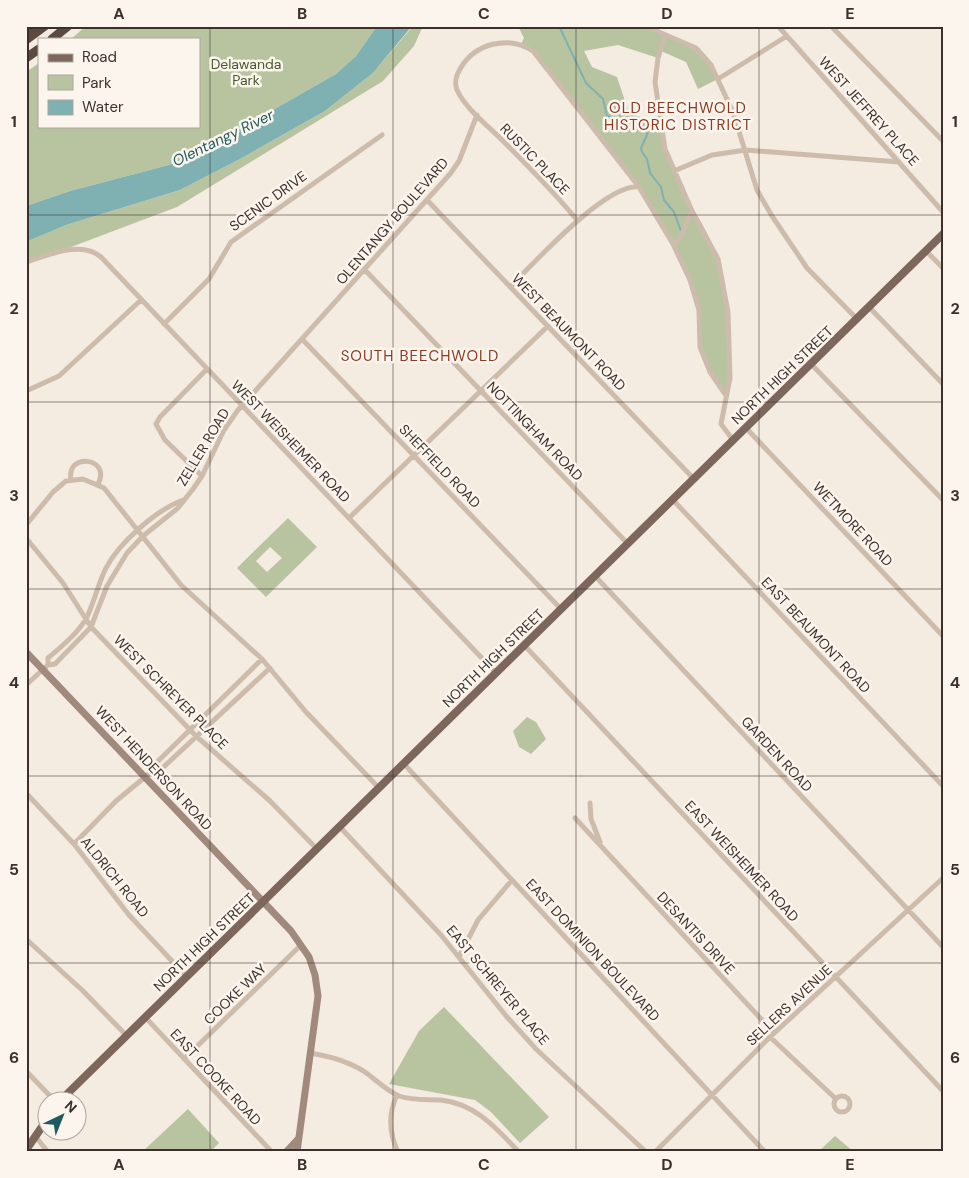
<svg xmlns="http://www.w3.org/2000/svg" width="969" height="1178" font-family="'DM Sans',sans-serif">
<rect width="100%" height="100%" fill="#f4ebe1"/>
<path fill="#b8c4a0" fill-rule="evenodd" d="M86 26H377L356 56 336 74 206 148 169 165 70 191 26 206V72L39 63V126H199V39H71Z
M413 26H423L414 46 383 81 177 207 26 264V242L66 225 180 190 240 159 325 111 373 73Z
M518 26H645L696 48 711 65 718 79 698 89 686 62 661 51 658 58 618 45 584 51 592 67 617 77 629 113 648 120 660 117C663 136 666 155 674 172 687 201 707 228 718 258 729 287 734 364 725 394L710 372 700 347 699 309 690 280 652 207 533 51 521 44 524 38Z
M288 518 317 547 266 597 237 568ZM270 547 282 558 267 572 256 561Z
M527 717 536 722 546 739 531 754 519 747 513 731Z
M444 1007 549 1117 520 1143 491 1112 475 1100 389 1084 419 1031Z
M188 1109 219 1143 210 1152H142Z
M835 1136 854 1152H818Z"/>
<path fill="#7fb0b2" d="M377 26H412L373 73 325 111 240 159 180 190 66 225 26 242V206L70 191 169 165 206 148 336 74 356 56Z"/>
<g fill="none" stroke-linecap="round" stroke-linejoin="round">
<path stroke="#7fb0b2" stroke-width="2" d="M559 26 586 83 603 99 607 116 630 121 646 128 647 135 641 148 642 152 647 159 650 173 661 187 664 200 674 212 681 231"/>
<path stroke="#cdbbac" stroke-width="5" d="M645 26 696 48 711 65 733 112 757 190 772 216 807 268 857 319
M778 26 943 212
M831 26 943 141
M665 35 658 58 655 82 665 149 692 211 718 259 728 312 730 378 721 424 733 440
M718 79 787 36
M674 171 712 155 746 150 899 162
M427 200 694 479
M577 220C553 191 527 165 501 139 486 124 466 109 457 90 454 82 456 76 460 69 475 43 508 35 533 51L639 187 673 244 690 280 699 310 700 347 710 372 725 394
M673 244 680 238 692 211
M926 251 943 268
M26 262C49 255 81 240 101 257L496 673
M364 269 628 544
M510 287C533 264 606 183 639 187
M869 307 943 384
M164 324 209 279 231 242 382 135
M302 339 561 609
M811 364 943 500
M26 391 59 376 141 300
M746 428 943 636
M202 476 165 440 156 424 160 417 207 369
M71 480C66 451 112 458 98 484
M673 500 943 786
M349 518 548 326
M26 525 53 492 66 481 83 479 104 488 181 585 262 659 306 712 379 788
M26 538 63 583 91 627 196 736 270 801 317 849
M595 576 943 947
M524 645 943 1091
M48 665V658C61 647 77 634 86 619 94 603 98 584 106 568 119 543 156 510 183 500
M26 685 48 665 55 664 91 627 107 586 127 553 143 536 178 508 193 489 202 476 224 430 238 410 450 174 459 161 477 115
M404 764 765 1152
M150 773V769L262 659
M26 793 74 844 129 915 186 976
M590 803 591 819 600 842
M575 818 774 1033
M339 826 441 935 507 1017 536 1049 646 1152
M74 844 116 801 150 773 156 774 270 668
M26 939 82 990 126 1035
M459 957 478 920 512 880
M145 1017 272 1152
M770 1037 836 1099
M310 1053C329 1056 348 1061 365 1072 376 1080 386 1090 399 1096 413 1101 427 1099 441 1100 476 1104 496 1128 519 1152
M184 1059 301 945
M26 1071 54 1100
M397 1095C388 1114 389 1133 398 1152
M834 1104a8 8 0 1 1 16 0a8 8 0 1 1-16 0Z
M35 1136 48 1152
M655 1152 770 1037 943 878"/>
<path stroke="#a18a7d" stroke-width="7" d="M26 652 291 931 309 957 315 975 318 996 297 1152
M286 1152 298 1139"/>
<path stroke="#7d675c" stroke-width="8" d="M61 1100 943 234
M26 1150 48 1118"/>
<path stroke="#5c4a42" stroke-width="9" d="M26 29 31 26
M52 39 68 26
M26 40 45 26
M26 58 39 49"/>
</g>
<path fill="none" stroke="#3b302b" stroke-width="1" stroke-opacity="0.55" d="M210 26V1152M393 26V1152M576 26V1152M759 26V1152M26 215H943M26 402H943M26 589H943M26 776H943M26 963H943"/>
<g text-anchor="middle" dominant-baseline="central" stroke-width="5" stroke-linejoin="round" paint-order="stroke">
<g font-size="14" fill="#4a5a2e" stroke="#fbf5ee">
<text x="246" y="64">Delawanda<tspan x="246" dy="16">Park</tspan></text>
</g>
<g font-size="14" fill="#3b302b" stroke="#fbf5ee">
<text transform="translate(869 111) rotate(48)">WEST JEFFREY PLACE</text>
<text transform="translate(535 159) rotate(46)">RUSTIC PLACE</text>
<text transform="translate(268 201) rotate(-36)">SCENIC DRIVE</text>
<text transform="translate(392 221) rotate(-49)">OLENTANGY BOULEVARD</text>
<text transform="translate(569 332) rotate(46)">WEST BEAUMONT ROAD</text>
<text transform="translate(782 375) rotate(-44)">NORTH HIGH STREET</text>
<text transform="translate(535 431) rotate(46)">NOTTINGHAM ROAD</text>
<text transform="translate(291 441) rotate(46)">WEST WEISHEIMER ROAD</text>
<text transform="translate(203 447) rotate(-59)">ZELLER ROAD</text>
<text transform="translate(440 466) rotate(46)">SHEFFIELD ROAD</text>
<text transform="translate(853 524) rotate(47)">WETMORE ROAD</text>
<text transform="translate(816 635) rotate(47)">EAST BEAUMONT ROAD</text>
<text transform="translate(493 658) rotate(-44)">NORTH HIGH STREET</text>
<text transform="translate(171 692) rotate(45)">WEST SCHREYER PLACE</text>
<text transform="translate(777 754) rotate(47)">GARDEN ROAD</text>
<text transform="translate(154 768) rotate(47)">WEST HENDERSON ROAD</text>
<text transform="translate(742 861) rotate(47)">EAST WEISHEIMER ROAD</text>
<text transform="translate(115 877) rotate(51)">ALDRICH ROAD</text>
<text transform="translate(696 933) rotate(47)">DESANTIS DRIVE</text>
<text transform="translate(204 942) rotate(-44)">NORTH HIGH STREET</text>
<text transform="translate(593 950) rotate(47)">EAST DOMINION BOULEVARD</text>
<text transform="translate(498 985) rotate(50)">EAST SCHREYER PLACE</text>
<text transform="translate(235 994) rotate(-44)">COOKE WAY</text>
<text transform="translate(789 1005) rotate(-43)">SELLERS AVENUE</text>
<text transform="translate(216 1077) rotate(47)">EAST COOKE ROAD</text>
</g>
<g font-size="15" letter-spacing="1" fill="#8c3b22" stroke="#fbf5ee">
<text x="678" y="108">OLD BEECHWOLD<tspan x="678" dy="17">HISTORIC DISTRICT</tspan></text>
<text x="420" y="356">SOUTH BEECHWOLD</text>
</g>
<g font-size="15" font-style="italic" fill="#1f5a5e" stroke="#fbf5ee">
<text transform="translate(223 138) rotate(-26)">Olentangy River</text>
</g>
</g>
<rect width="969" height="1178" fill="none" stroke="#fbf5ee" stroke-width="55"/>
<rect x="38" y="38" width="162" height="90" fill="#fbf5ee" stroke="#aea6a0"/>
<rect x="48" y="54" width="25" height="8" fill="#7d675c" stroke="#aea6a0"/>
<text x="82" y="62" font-size="15" fill="#3b302b">Road</text>
<rect x="48" y="75" width="25" height="15" fill="#b8c4a0" stroke="#aea6a0"/>
<text x="82" y="88" font-size="15" fill="#3b302b">Park</text>
<rect x="48" y="100" width="25" height="15" fill="#7fb0b2" stroke="#aea6a0"/>
<text x="82" y="112" font-size="15" fill="#3b302b">Water</text>
<g transform="translate(62 1116) rotate(43)"><circle r="24" fill="#fbf5ee" stroke="#aea6a0"/>
<path d="M0-4L9 19L0 12L-9 19Z" fill="#1f5a5e"/>
<text y="-8" font-size="14" font-weight="bold" text-anchor="middle" fill="#3b302b">N</text>
</g>
<rect x="28" y="28" width="914" height="1122" fill="none" stroke="#3b302b" stroke-width="2"/>
<g font-size="16" text-anchor="middle" font-weight="bold" fill="#3b302b">
<text x="119" y="19">A</text>
<text x="302" y="19">B</text>
<text x="484" y="19">C</text>
<text x="667" y="19">D</text>
<text x="850" y="19">E</text>
<text x="14" y="127">1</text>
<text x="955" y="127">1</text>
<text x="14" y="314">2</text>
<text x="955" y="314">2</text>
<text x="14" y="501">3</text>
<text x="955" y="501">3</text>
<text x="14" y="688">4</text>
<text x="955" y="688">4</text>
<text x="14" y="875">5</text>
<text x="955" y="875">5</text>
<text x="14" y="1063">6</text>
<text x="955" y="1063">6</text>
<text x="119" y="1170">A</text>
<text x="302" y="1170">B</text>
<text x="484" y="1170">C</text>
<text x="667" y="1170">D</text>
<text x="850" y="1170">E</text>
</g>
</svg>
